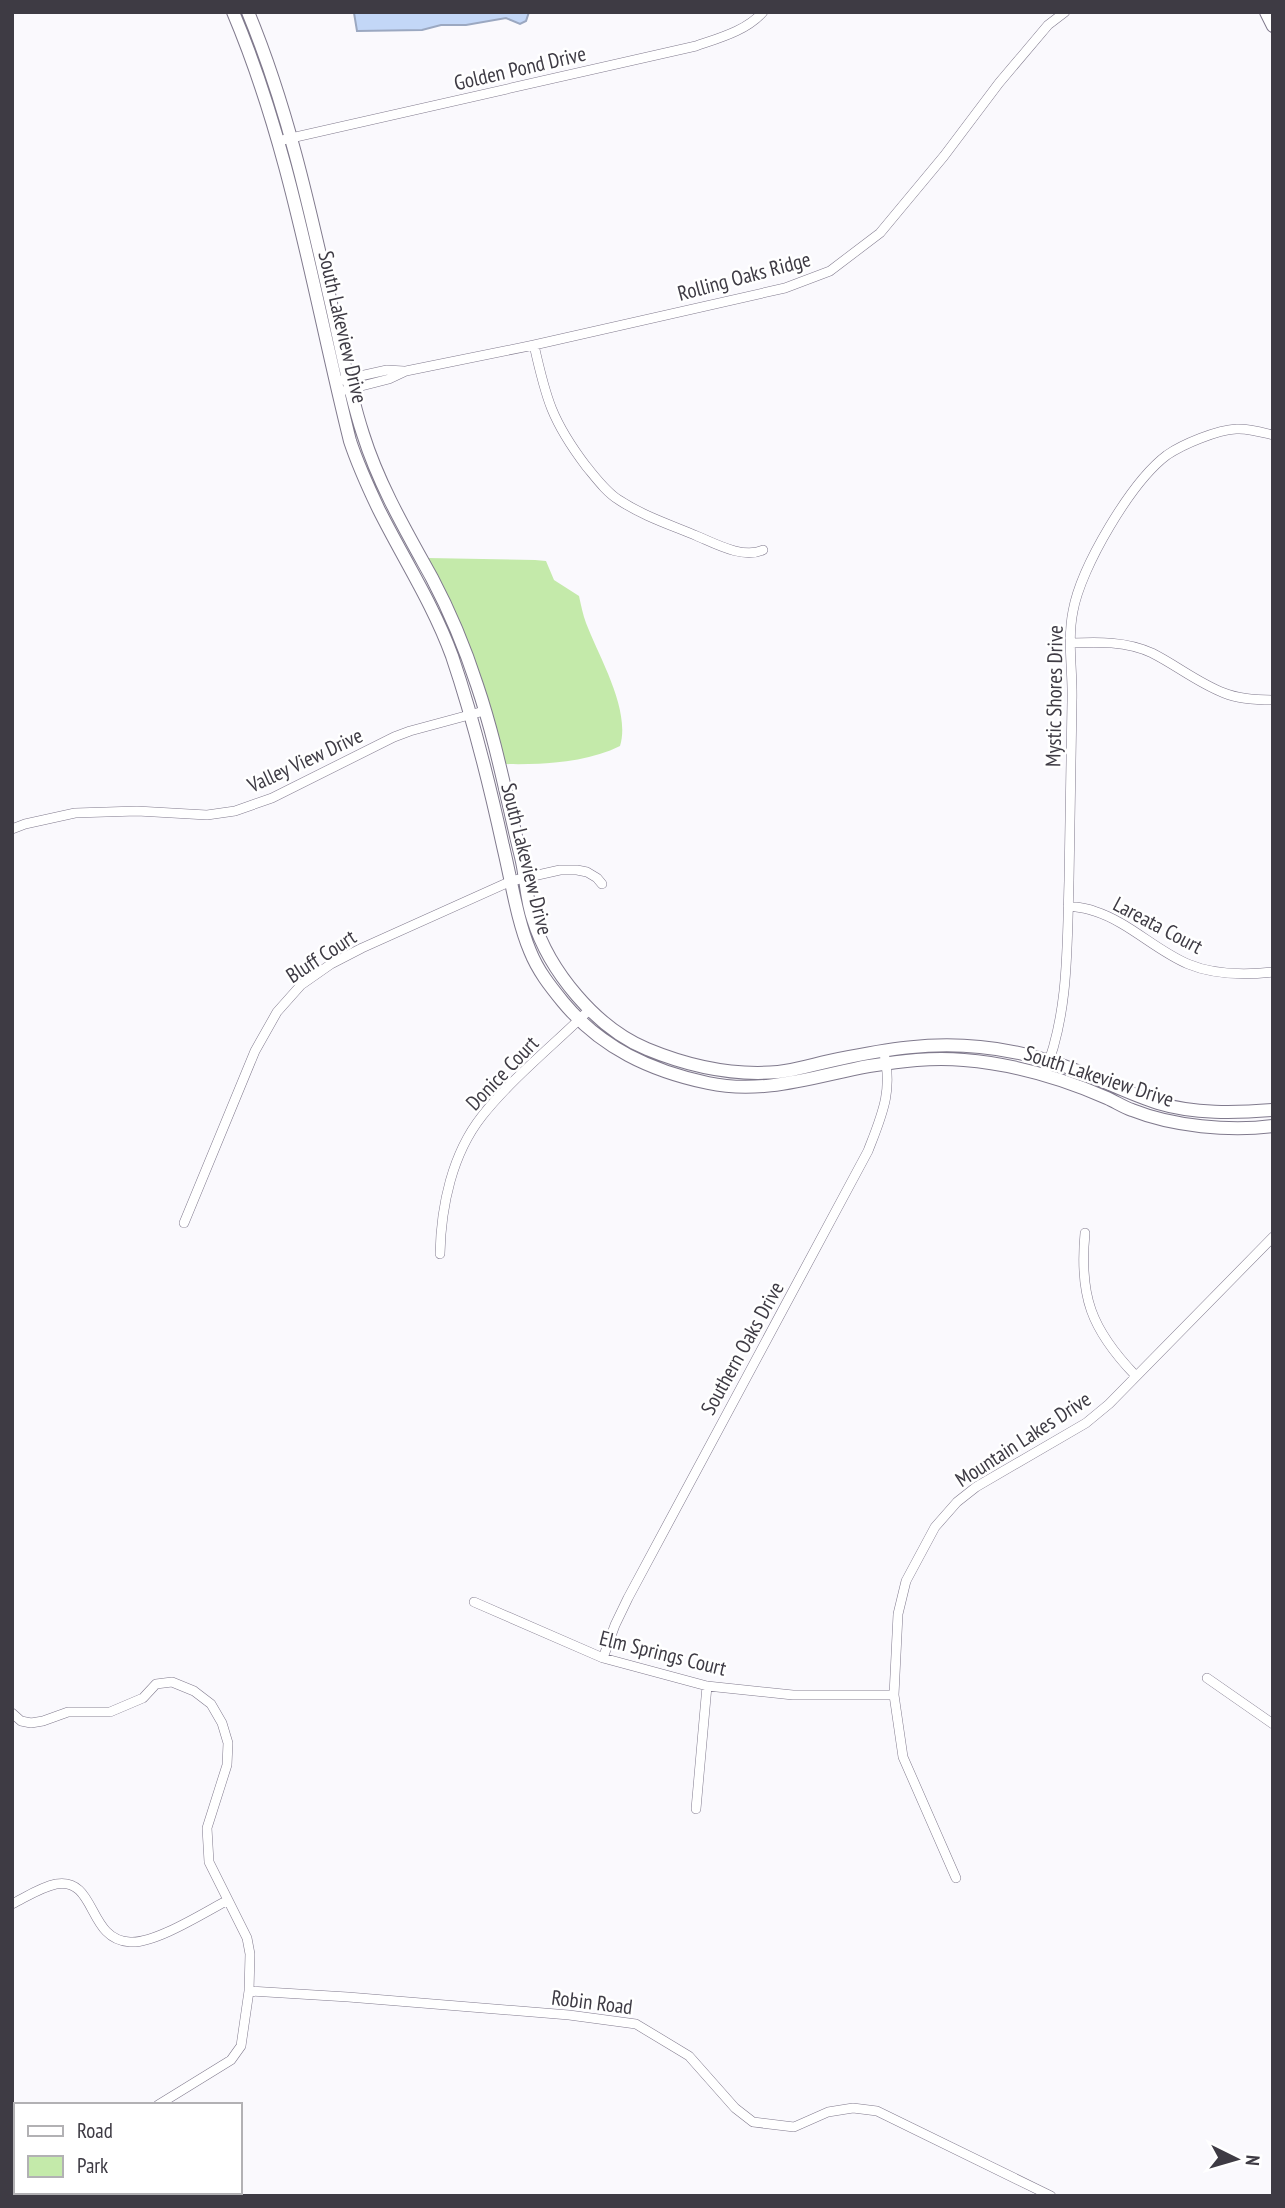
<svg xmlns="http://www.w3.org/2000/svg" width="1285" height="2208" font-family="'PT Sans Narrow',sans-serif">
<rect width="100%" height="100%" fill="#faf9fd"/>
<path fill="#c4eaaa" d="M428 558 535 560 546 561 554 580 579 596C581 605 583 615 586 623 599 657 631 710 620 746 586 763 540 765 503 764L469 646 448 596Z"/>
<path fill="#c3d7f7" stroke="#9ba8c1" stroke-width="2" d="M357 12H529L526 21 520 24 506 18 466 25H441L422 30 357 31 354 13Z"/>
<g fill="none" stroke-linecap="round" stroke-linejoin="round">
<g stroke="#807a8d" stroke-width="10">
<path id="street" d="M278 141 696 46C719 38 746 31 763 12
M534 345C546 399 552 421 586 466 596 478 606 492 619 500 643 516 671 525 697 536 716 544 743 559 763 550
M342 380 387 370 404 371
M346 390 389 379 406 371 534 345 785 288 830 271 880 233 944 156 999 83 1048 25 1065 12
M1071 643C1098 642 1126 641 1152 653 1176 665 1198 683 1224 693 1239 699 1257 700 1273 700
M12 829 25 824 75 813 137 811 207 815 235 811 272 798 394 737 410 731 484 711
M1068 906C1076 907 1086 908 1094 911 1129 922 1155 950 1188 964 1214 975 1245 975 1273 972
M1044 1074C1069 1015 1067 945 1069 881 1070 821 1071 761 1072 701 1073 672 1067 641 1073 611 1081 567 1131 482 1167 455 1183 444 1217 430 1236 429 1248 428 1261 432 1273 435
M184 1223 255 1051 277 1012 301 985 331 964 362 948 511 881 560 870H577L587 872 597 878 602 884
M1085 1233C1079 1296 1091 1329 1135 1375
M440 1254C441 1206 452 1154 482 1116 512 1078 556 1043 590 1009
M474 1602 603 1658 707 1686 793 1695H894
M603 1658 615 1625 628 1598 868 1151C882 1115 894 1089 883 1050
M1207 1678 1273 1724
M12 1713 21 1721 31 1723 43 1721 68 1712H110L143 1698 156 1684 172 1682 194 1691 211 1704 222 1723 228 1743 227 1765 207 1828 209 1862 228 1900C205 1912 155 1944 130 1942 87 1940 97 1877 56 1884 41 1887 26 1897 12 1904
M696 1809 707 1686
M956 1878 903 1757 894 1695 898 1614 906 1581 935 1527 957 1502 976 1487 1086 1423 1109 1404 1273 1237
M249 1991 348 1997 569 2015 636 2024 689 2056 735 2108 753 2122 794 2127 828 2112 853 2108 877 2111 1051 2196
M158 2105 231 2060 241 2046 249 1991 250 1954 247 1938 228 1900
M139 2196 140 2192"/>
</g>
<g stroke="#807a8d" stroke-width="14">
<path id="secondary" d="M233 12C291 149 314 297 350 441 358 465 368 487 379 510 403 558 433 604 452 656 473 718 489 782 503 846 511 879 517 920 530 951 538 971 550 986 563 1002 601 1048 651 1071 708 1083 764 1095 815 1076 869 1066 901 1061 932 1057 964 1060 1013 1064 1062 1078 1107 1098 1116 1102 1123 1107 1132 1110 1172 1126 1230 1132 1273 1126
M248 12C287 106 309 205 331 303 341 347 349 391 363 434 379 485 406 531 432 578 450 612 465 648 477 685 496 741 507 800 521 857 526 877 526 899 533 919 549 971 596 1028 647 1049 688 1066 733 1076 778 1072 798 1070 818 1063 839 1059 887 1049 930 1042 980 1047 1013 1050 1044 1058 1075 1070 1103 1080 1129 1094 1158 1103 1194 1114 1235 1113 1273 1110
M1266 12 1273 26"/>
</g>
<use href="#street" stroke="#fff" stroke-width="9"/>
<use href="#secondary" stroke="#fff" stroke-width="12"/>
</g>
<g text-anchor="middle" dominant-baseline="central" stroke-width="5" stroke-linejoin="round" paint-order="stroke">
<g font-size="21" fill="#3e3b44" stroke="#fff">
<text transform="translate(520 68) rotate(-13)">Golden Pond Drive</text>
<text transform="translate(744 276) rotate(-15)">Rolling Oaks Ridge</text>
<text transform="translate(343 327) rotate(77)">South Lakeview Drive</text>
<text transform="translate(1054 696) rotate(-89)">Mystic Shores Drive</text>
<text transform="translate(305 760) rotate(-25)">Valley View Drive</text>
<text transform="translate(527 859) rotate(76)">South Lakeview Drive</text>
<text transform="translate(1158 925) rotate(28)">Lareata Court</text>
<text transform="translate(321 956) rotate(-33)">Bluff Court</text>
<text transform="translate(502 1073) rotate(-46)">Donice Court</text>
<text transform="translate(1099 1076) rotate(18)">South Lakeview Drive</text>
<text transform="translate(742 1348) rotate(-61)">Southern Oaks Drive</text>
<text transform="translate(1023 1439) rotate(-33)">Mountain Lakes Drive</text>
<text transform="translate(663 1653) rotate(14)">Elm Springs Court</text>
<text transform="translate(592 2002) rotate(7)">Robin Road</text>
</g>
</g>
<rect width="1285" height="2208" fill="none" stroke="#3e3b44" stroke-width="28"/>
<rect x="14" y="2103" width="228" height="91" fill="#ffffff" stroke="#b2b1b4" stroke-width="2"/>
<rect x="28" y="2126" width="35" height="10" fill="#ffffff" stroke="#b2b1b4" stroke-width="2"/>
<text x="77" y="2138" font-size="21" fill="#3e3b44">Road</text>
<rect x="28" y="2156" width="35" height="21" fill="#c4eaaa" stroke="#b2b1b4" stroke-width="2"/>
<text x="77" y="2173" font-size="21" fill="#3e3b44">Park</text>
<g transform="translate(1236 2159) rotate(95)" stroke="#ffffff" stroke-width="5" paint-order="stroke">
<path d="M0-5L12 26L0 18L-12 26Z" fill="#3e3b44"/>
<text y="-10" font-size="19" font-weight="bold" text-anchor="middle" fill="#3e3b44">N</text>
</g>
</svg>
